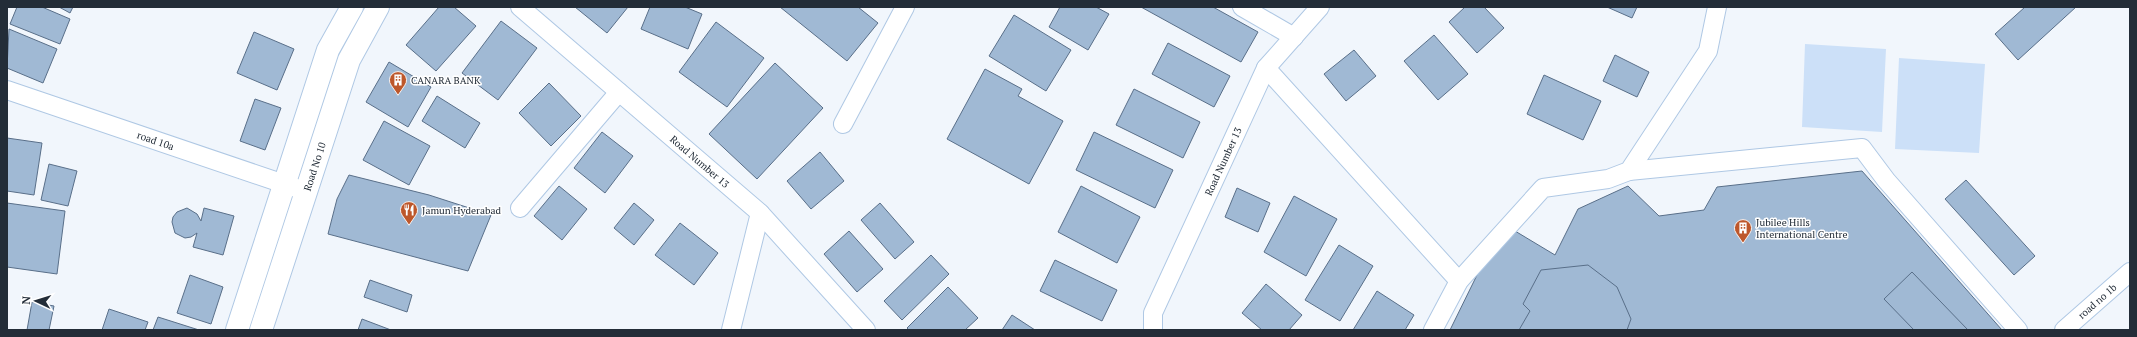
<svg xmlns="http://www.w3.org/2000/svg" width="2137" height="337" font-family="'PT Serif',serif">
<rect width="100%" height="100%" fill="#f1f6fc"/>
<path fill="#cce0f8" d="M1805 44 1886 49 1882 132 1802 127Z
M1899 58 1985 64 1979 153 1895 149Z"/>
<path fill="#a0b9d4" stroke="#596f89" d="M17 7H42L70 19 60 44 10 24Z
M59 7H73L70 13Z
M439 7H454L476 26 436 71 406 45Z
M575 7H628L607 33Z
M650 7H685L702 14 688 49 641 29Z
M780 7H858L878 23 847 61Z
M1060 7H1096L1109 14 1088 50 1049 27Z
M1141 7H1213L1258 32 1241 62Z
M1465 7H1484L1504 28 1477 53 1449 22Z
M1607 7H1637L1632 18Z
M2025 7H2076L2018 60 1995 34Z
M1014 15 1071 50 1046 91 989 56Z
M501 21 537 48 498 100 462 73Z
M716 22 764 58 727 107 679 72Z
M9 29 57 49 43 83 7 68Z
M254 32 294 49 277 90 237 73Z
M1434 35 1468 74 1438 100 1404 61Z
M1168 43 1230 76 1214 107 1152 74Z
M1354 50 1376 76 1346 101 1324 74Z
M1615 55 1649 72 1637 97 1603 81Z
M389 62 431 87 408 127 366 102Z
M775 63 823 108 757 179 709 134Z
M985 69 1022 89 1018 96 1063 121 1029 184 947 139Z
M1544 75 1601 101 1583 140 1527 114Z
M549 83 581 116 551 146 519 113Z
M1134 89 1200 122 1183 158 1116 125Z
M437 96 480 123 465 148 422 121Z
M255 99 281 108 265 150 240 141Z
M384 121 430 146 409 185 363 160Z
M602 132 633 156 605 193 574 168Z
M1094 132 1173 170 1155 208 1076 170Z
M7 138 42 143 34 195 7 191Z
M820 152 844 181 811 209 787 181Z
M49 164 77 171 68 206 41 200Z
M1862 171 2002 330H1450L1478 273 1515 231 1555 255 1578 209 1628 186 1659 216 1704 210 1717 187Z
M349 175 429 195 491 215 468 271 328 234 337 199Z
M1966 180 2035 256 2014 275 1945 199Z
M559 186 587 209 562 240 534 216Z
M1081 186 1140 217 1117 263 1058 232Z
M1237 188 1270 203 1258 232 1225 217Z
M1294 196 1337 219 1306 276 1264 252Z
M7 203 65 211 57 274 7 267Z
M634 203 654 220 634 245 614 228Z
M880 203 914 242 895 259 861 220Z
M187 208 197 214 201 221 204 208 234 216 223 255 193 247 197 233 191 237 185 238 175 233 172 222 173 217 177 212Z
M680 223 718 253 694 285 655 255Z
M849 231 883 269 857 292 824 254Z
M1339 245 1373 266 1340 321 1305 300Z
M931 255 949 274 902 320 884 301Z
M1055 260 1117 290 1102 321 1040 291Z
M1588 265 1617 287 1631 319 1627 330H1519L1530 311 1523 304 1541 270Z
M1912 272 1968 330H1914L1884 299Z
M190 275 223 287 211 324 177 313Z
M370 280 412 295 407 312 364 297Z
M1266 284 1302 315 1289 330H1262L1242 313Z
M948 287 978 318 965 330H909L907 328Z
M1377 291 1414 315 1405 330H1353Z
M32 302 54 306 49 330H27Z
M109 309 148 322 145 330H102Z
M1012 315 1035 330H1002Z
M158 317 199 330H153Z
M362 319 391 330H358Z"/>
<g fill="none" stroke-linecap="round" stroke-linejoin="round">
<g stroke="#afc8e4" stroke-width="20">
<g id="minor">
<path id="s1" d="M520 7 760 213 866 330"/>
<path d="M1242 7 1294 37"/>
<path d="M1266 68 1459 281"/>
<path id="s2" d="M7 90 305 191"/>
<path d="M843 124 905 7"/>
<path d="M1629 171 1862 148 1886 180 2018 330"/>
<path d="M520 208 619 92"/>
<path d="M731 330 760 213"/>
<path id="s3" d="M1153 330V313L1266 68 1320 7"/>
<path d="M1433 330 1459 281 1543 188 1608 179 1629 171 1708 51 1717 7"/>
<path id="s4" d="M2064 330 2130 272"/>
</g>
</g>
<g stroke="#afc8e4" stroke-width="24">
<g id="secondary">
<path d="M237 330 328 50 352 7"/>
<path id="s5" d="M261 330 349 60 378 7"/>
</g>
</g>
<use href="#minor" stroke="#fff" stroke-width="18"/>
<use href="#secondary" stroke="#fff" stroke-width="22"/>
</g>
<defs>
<g id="building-pin" transform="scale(0.9)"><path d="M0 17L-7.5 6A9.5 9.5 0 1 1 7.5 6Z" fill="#bd572b" stroke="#fff"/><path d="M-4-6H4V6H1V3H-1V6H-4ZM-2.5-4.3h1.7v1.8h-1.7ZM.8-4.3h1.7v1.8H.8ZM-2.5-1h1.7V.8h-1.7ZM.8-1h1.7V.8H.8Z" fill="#fff"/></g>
<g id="restaurant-pin" transform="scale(0.9)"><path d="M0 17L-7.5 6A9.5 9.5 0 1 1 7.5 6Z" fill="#bd572b" stroke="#fff"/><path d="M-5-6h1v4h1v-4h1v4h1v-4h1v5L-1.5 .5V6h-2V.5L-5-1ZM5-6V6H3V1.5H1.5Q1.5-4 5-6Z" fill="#fff"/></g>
</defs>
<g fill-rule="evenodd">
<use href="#building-pin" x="398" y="80"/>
<use href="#restaurant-pin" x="409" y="210"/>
<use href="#building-pin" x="1743" y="228"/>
</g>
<g text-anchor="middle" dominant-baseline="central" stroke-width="3" stroke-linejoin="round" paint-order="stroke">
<g font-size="10" fill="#232d38" stroke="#fff" text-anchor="start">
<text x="411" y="80">CANARA BANK</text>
<text x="422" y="210">Jamun Hyderabad</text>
<text x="1756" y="222">Jubilee Hills<tspan x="1756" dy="12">International Centre</tspan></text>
</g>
<g font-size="10" fill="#232d38" stroke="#fff">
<text stroke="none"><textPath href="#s2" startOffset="157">road 10a</textPath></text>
<text stroke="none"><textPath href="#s1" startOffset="237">Road Number 13</textPath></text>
<text stroke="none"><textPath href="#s3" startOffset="184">Road Number 13</textPath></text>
<text stroke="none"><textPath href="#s5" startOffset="172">Road No 10</textPath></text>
<text stroke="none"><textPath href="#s4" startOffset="44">road no 1b</textPath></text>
</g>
</g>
<rect width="2137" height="337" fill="none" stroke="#232d38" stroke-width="16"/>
<g transform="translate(36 301) rotate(274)" stroke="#ffffff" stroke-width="3" paint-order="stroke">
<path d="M0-3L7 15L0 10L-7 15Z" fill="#232d38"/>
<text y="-6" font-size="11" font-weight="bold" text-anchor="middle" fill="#232d38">N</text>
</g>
</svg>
